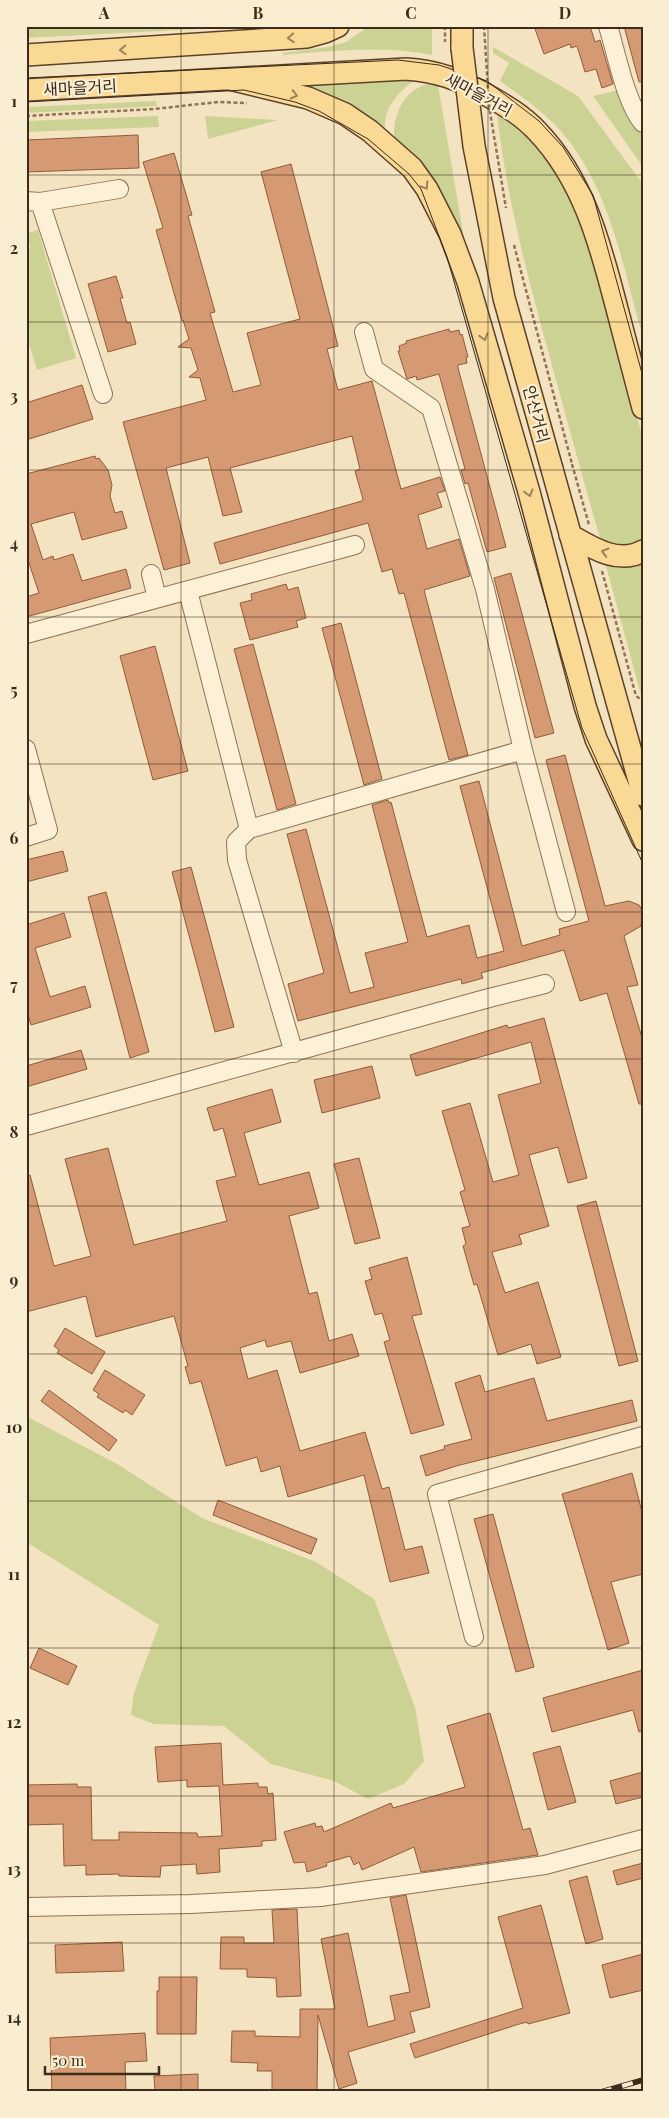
<svg xmlns="http://www.w3.org/2000/svg" width="669" height="2118" font-family="'Playfair Display','Noto Sans KR',serif">
<rect width="100%" height="100%" fill="#f3e3c1"/>
<path fill="#ccd294" d="M26 26H258L26 38Z
M369 26H432V55C383 45 332 51 283 55V53L328 47 346 42Z
M493 47 578 96 643 184V338C624 271 612 198 569 141 550 116 525 99 500 81L509 63 493 53Z
M373 77 411 80 412 82C394 97 383 109 385 134L276 82Z
M432 83 438 85 464 238 479 301 394 139C393 114 404 88 432 83Z
M619 90 643 130V167L593 96Z
M156 101 157 106 26 113V107Z
M497 113 532 141 547 158 563 180 578 209 594 258 643 439V540L628 547 602 545C584 483 567 420 550 358 528 278 506 196 497 113Z
M158 116 159 127 26 132V121Z
M205 116 278 120 208 139Z
M38 230 76 358 37 370 26 334V249L31 247 26 234Z
M643 561V695H641L605 562Z
M26 1416 117 1464 202 1518 316 1562 374 1599 415 1707 424 1761 404 1784 368 1799 334 1781 271 1764 224 1726 154 1724 131 1715 134 1693 159 1625 26 1542Z"/>
<path fill="#d59a73" stroke="#915b39" d="M534 26H590L595 42 600 40 613 84 602 88 596 69 585 72 577 46 571 48 570 44 544 54Z
M624 26H643V82H639Z
M138 135 139 168 26 172V140Z
M174 153 192 215 188 216 215 312 210 313 233 392 261 385 247 333 300 319 261 172 291 164 338 346 327 349 338 390 372 381 401 489 440 477 445 491 437 493 442 507 418 515 427 549 459 539 470 576 424 590 468 755 449 760 404 593 399 594 392 569 382 572 368 523 220 564 214 543 362 501 363 499 355 471 360 469 352 436 230 468 242 512 223 516 208 457 166 468 190 563 164 570 123 422 206 400 200 378 189 377 198 370 191 348 178 347 189 339 183 320 182 321 156 230 163 228 143 162Z
M116 276 123 298H120L127 323 130 322 136 344 108 352 88 284Z
M449 329 450 332 459 330 460 335 462 334 468 357H466L467 363 458 365V368L506 547 487 552 468 483 465 484 461 470 465 469 439 374 417 380 416 376 407 379 398 351H400L399 346 407 343 406 341Z
M82 385 93 419 26 440V403Z
M95 456 96 459 99 458 108 470 112 485 110 496 115 513 122 511 127 528 82 540 74 512 31 524 43 560 53 556 54 560 73 554 82 581 126 569 131 588 26 617V597L39 593 26 554V474Z
M511 573 554 733 535 738 494 578Z
M286 584 288 590 298 587 306 618 296 621 298 627 250 640 240 603 252 600 251 594Z
M341 623 382 779 364 785 322 628Z
M253 644 296 804 277 810 234 649Z
M155 646 188 771 153 780 120 656Z
M565 755 605 906 629 901 639 905 643 912 641 926 624 936 638 985 627 987 643 1041V1104H639L607 993 580 1001 564 950 481 973 483 978 462 984 461 979 298 1021 288 984 324 973 287 834 306 829 350 993 374 987 365 953 408 942 372 805 388 800 389 803 391 802 427 937 469 925 477 958 504 951 460 786 479 781 522 946 560 935 559 929 589 921 546 760Z
M63 851 68 871 26 882V860Z
M191 867 234 1027 215 1032 172 872Z
M106 892 149 1052 130 1058 88 897Z
M64 913 71 937 35 948 50 997 85 986 91 1007 31 1025 26 1008V925Z
M544 1018 587 1178 568 1183 558 1147 529 1155 549 1226 519 1235 522 1244 492 1252 505 1293 538 1282 561 1357 537 1364 531 1344 498 1355 477 1284 474 1285 463 1246 466 1244 462 1228 470 1226 460 1192 465 1190 442 1111 470 1103 493 1182 519 1175 498 1095 541 1083 531 1042 416 1076 410 1055 507 1025 508 1028Z
M81 1050 87 1069 26 1087V1066Z
M372 1066 380 1098 322 1113 314 1080Z
M272 1089 281 1122 244 1133 259 1185 309 1172 319 1208 289 1216 309 1294 317 1292 329 1341 352 1334 359 1356 300 1373 291 1341 267 1347 265 1340 240 1348 248 1379 277 1370 300 1451 365 1432 382 1489 389 1487 405 1550 422 1546 429 1573 390 1582 364 1475 288 1497 280 1466 261 1472 257 1457 226 1466 201 1381 190 1384 185 1367 188 1366 174 1316 96 1337 86 1296 26 1312V1176L30 1175 54 1266 91 1256 65 1159 108 1148 134 1245 227 1221 216 1181 236 1176 223 1128 214 1131 207 1108Z
M359 1158 380 1238 355 1244 334 1164Z
M596 1201 638 1361 619 1366 577 1206Z
M407 1257 422 1314 412 1316 444 1425 411 1434 384 1342 390 1340 382 1313 375 1315 365 1281 372 1279 369 1268Z
M65 1328 105 1352 92 1374 57 1353 59 1350 54 1346Z
M105 1370 145 1395 132 1415 125 1410 123 1413 97 1397 99 1394 93 1390Z
M480 1375 485 1392 534 1378 547 1421 632 1400 637 1421 456 1466 426 1476 420 1456 445 1449 444 1446 472 1439 455 1383Z
M49 1390 117 1440 109 1451 41 1401Z
M632 1473 643 1516V1574L611 1582 629 1643 608 1650 562 1494Z
M218 1500 317 1539 311 1554 213 1515Z
M493 1514 534 1667 516 1672 474 1519Z
M39 1648 77 1666 68 1685 30 1668Z
M643 1670V1731L639 1732 633 1710 552 1732 543 1698Z
M490 1713 523 1830 530 1828 538 1855 421 1872 414 1847 362 1870 359 1862 354 1865 350 1856 326 1863 327 1866 307 1872 305 1862 294 1863 284 1832 315 1823 316 1827 322 1826 324 1832 391 1803 393 1808 465 1787 447 1726Z
M221 1743 223 1785 258 1783V1787H267L268 1794 273 1793 276 1840 262 1841V1846L219 1849 220 1872 197 1874 196 1864 161 1866 160 1877 119 1876V1874L86 1875V1865L64 1866 63 1824 26 1825V1785L77 1784V1787H91L92 1840H119V1832L197 1833 198 1837 222 1836 219 1786 187 1787V1780L158 1782 155 1747Z
M560 1746 576 1802 548 1810 533 1753Z
M643 1772V1797L616 1804 610 1781Z
M643 1863V1878L617 1885 613 1871Z
M587 1876 603 1939 586 1944 569 1881Z
M406 1895 430 2007 410 2012 415 2032 348 2052 357 2083 339 2089 318 2015 317 2092H272V2071H257L258 2063 231 2062 232 2031H255V2036L300 2037V2009H335L321 1939 348 1933 368 2027 395 2020 390 1996 410 1992 390 1898Z
M541 1905 570 2013 528 2024 527 2022 516 2025 415 2058 410 2044 523 2008 498 1917Z
M297 1909 301 1996 277 1997 276 1978 247 1977V1969H220L221 1937H244V1943H274L272 1910Z
M122 1942 124 1971 56 1973 55 1945Z
M643 1954V1990L610 1998 602 1965Z
M159 1977H197L196 2034H157V1991H159Z
M145 2033 147 2061 125 2062 126 2092H52L50 2038Z
M198 2074V2092H155L154 2076Z"/>
<g fill="none" stroke-linecap="round" stroke-linejoin="round">
<g stroke="#8f7356" stroke-width="20">
<path id="minor" d="M608 26C616 52 626 104 643 123
M26 201 40 202 119 189
M40 202 103 394
M364 332 374 369 431 408 485 589 523 750 566 912
M151 574 157 598
M188 591 249 829
M26 634 355 545
M26 749 48 830 26 837
M294 1053 237 860 236 842 249 829 523 750
M26 1126 489 998 545 984
M474 1637 437 1494 643 1436
M26 1907 191 1904 320 1897 545 1865 643 1839"/>
</g>
<g stroke="#5c412b" stroke-width="24">
<path id="major" d="M462 26V48
M26 55 307 37 325 32 338 26
M230 79 308 98 345 114 370 131 412 168 427 189 450 234 468 282 529 492 585 706 596 739 643 840
M26 90 406 69C437 71 458 79 485 94 503 104 522 115 537 131 583 179 600 243 616 305 625 339 634 374 643 408
M552 469 643 795
M570 535C591 547 618 565 643 551"/>
</g>
<path stroke="#8f7356" stroke-width="2.5" stroke-dasharray="4 2.5" stroke-linecap="butt" d="M26 116 154 109 218 102 247 103
M572 464 589 525
M602 571 636 696 643 701"/>
<use href="#minor" stroke="#fcf0d6" stroke-width="18"/>
<use href="#major" stroke="#fad995" stroke-width="21"/>
<path stroke="#3d2c1c" stroke-width="1" d="M26 78 398 60 439 65 487 81 539 121 563 147 593 195 643 377
M26 102 244 90 295 102 319 111 368 139 409 174 421 189 447 257 582 728 643 864"/>
<g stroke="#3d2c1c" stroke-width="5.5">
<path id="rail" d="M601 2092 643 2080"/>
</g>
<use href="#rail" stroke="#f9edd2" stroke-width="4" stroke-dasharray="11" stroke-linecap="butt"/>
<g stroke="#5c412b" stroke-width="24" stroke-linecap="butt">
<path id="major-bridge" d="M462 48 474 146 504 298 552 469"/>
</g>
<path stroke="#8f7356" stroke-width="2.5" stroke-dasharray="4 2.5" stroke-linecap="butt" d="M445 26V42
M484 26 489 106 506 208
M514 245 572 464"/>
<use href="#major-bridge" stroke="#fad995" stroke-width="21"/>
</g>
<defs><path id="oneway-chevron" d="M-2-3.5L2.5 0L-2 3.5" fill="none" stroke-width="1.6" stroke-linecap="round" stroke-linejoin="round" transform="scale(1.25)"/></defs>
<g stroke="#9c8258">
<use href="#oneway-chevron" transform="translate(291 38) rotate(176)"/>
<use href="#oneway-chevron" transform="translate(123 50) rotate(177)"/>
<use href="#oneway-chevron" transform="translate(294 95) rotate(14)"/>
<use href="#oneway-chevron" transform="translate(425 186) rotate(57)"/>
<use href="#oneway-chevron" transform="translate(484 337) rotate(74)"/>
<use href="#oneway-chevron" transform="translate(529 493) rotate(75)"/>
<use href="#oneway-chevron" transform="translate(605 552) rotate(-164)"/>
</g>
<path fill="none" stroke="#3d2c1c" stroke-width="1" stroke-opacity="0.55" d="M181 26V2092M334 26V2092M488 26V2092M26 175H643M26 322H643M26 470H643M26 617H643M26 764H643M26 912H643M26 1059H643M26 1206H643M26 1354H643M26 1501H643M26 1648H643M26 1796H643M26 1943H643"/>
<g text-anchor="middle" dominant-baseline="central" stroke-width="4.5" stroke-linejoin="round" paint-order="stroke">
<g font-size="16" fill="#3d2c1c" stroke="#f9edd2">
<text transform="translate(80 87) rotate(-3)">새마을거리</text>
<text transform="translate(479 94) rotate(28)">새마을거리</text>
<text transform="translate(537 414) rotate(75)">안산거리</text>
</g>
</g>
<rect width="669" height="2118" fill="none" stroke="#f9edd2" stroke-width="55"/>
<path d="M45 2066v8h114v-8" fill="none" stroke="#3d2c1c" stroke-width="2.5"/>
<text x="52" y="2066" font-size="15" fill="#3d2c1c" stroke="#f9edd2" stroke-width="4" paint-order="stroke">50 m</text>
<rect x="28" y="28" width="614" height="2062" fill="none" stroke="#3d2c1c" stroke-width="2"/>
<g font-size="16" text-anchor="middle" font-weight="bold" fill="#3d2c1c">
<text x="104" y="19">A</text>
<text x="258" y="19">B</text>
<text x="411" y="19">C</text>
<text x="565" y="19">D</text>
<text x="14" y="107">1</text>
<text x="14" y="254">2</text>
<text x="14" y="402">3</text>
<text x="14" y="549">4</text>
<text x="14" y="696">5</text>
<text x="14" y="844">6</text>
<text x="14" y="991">7</text>
<text x="14" y="1138">8</text>
<text x="14" y="1286">9</text>
<text x="14" y="1433">10</text>
<text x="14" y="1580">11</text>
<text x="14" y="1728">12</text>
<text x="14" y="1875">13</text>
<text x="14" y="2023">14</text>
</g>
</svg>
